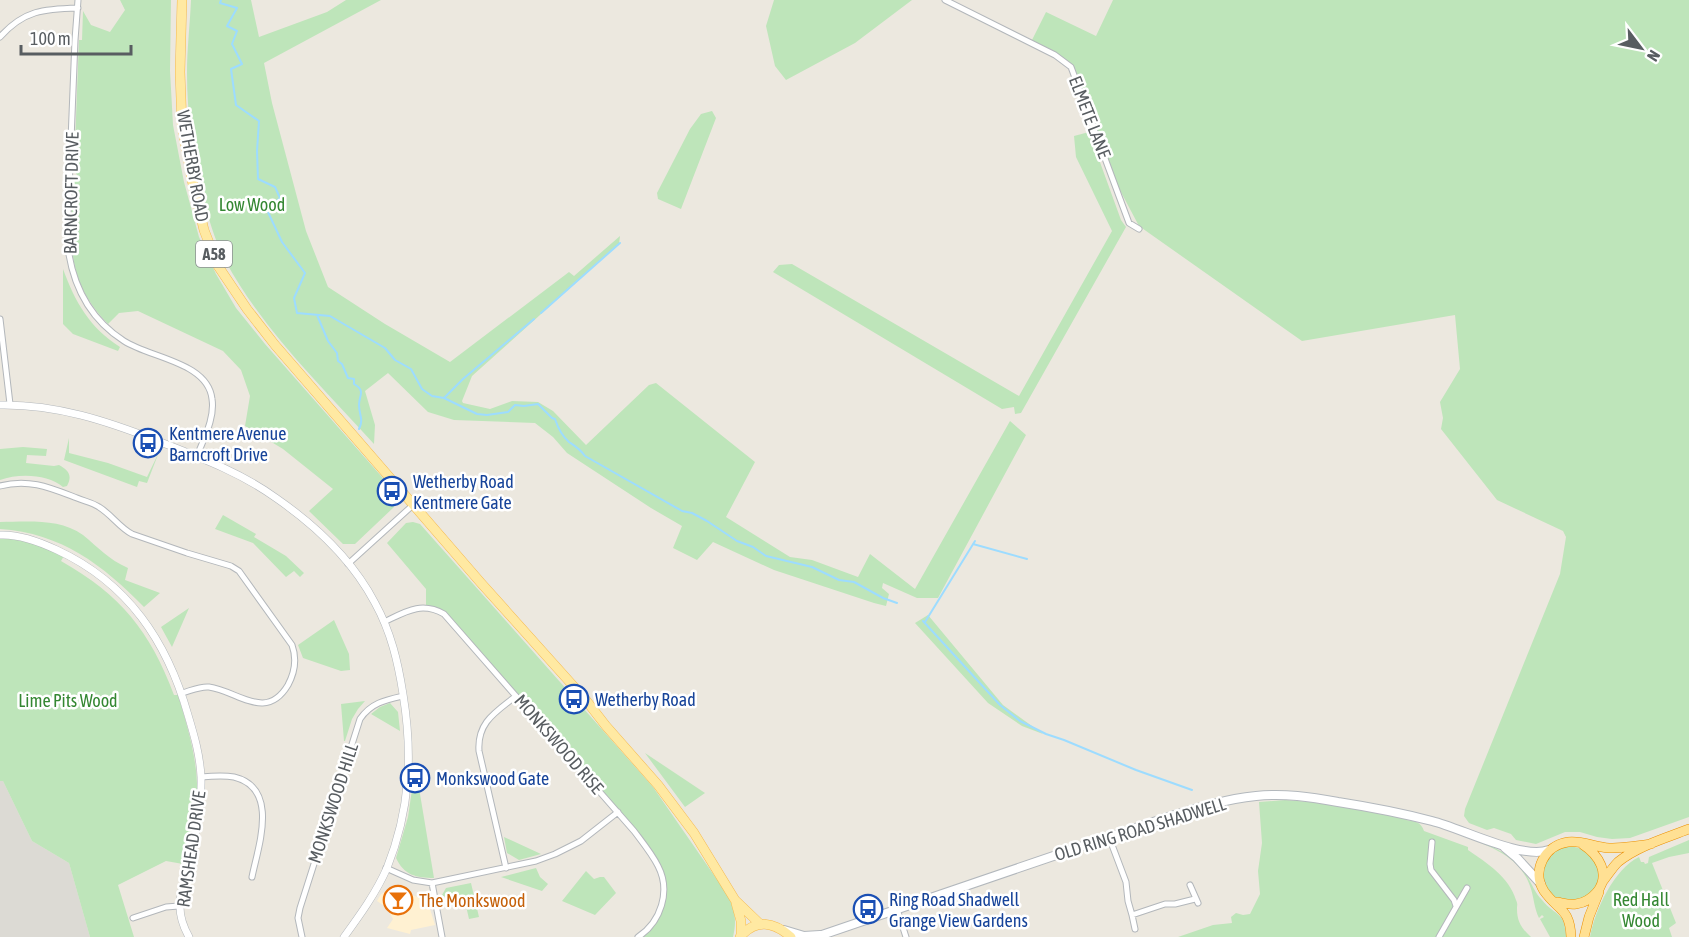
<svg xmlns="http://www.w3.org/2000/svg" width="1689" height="937" font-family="'Asap Condensed',sans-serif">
<rect width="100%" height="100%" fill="#ece8df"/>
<path fill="#fff1d2" d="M391 888 424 899 430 909 435 925 411 930 410 934 387 928 393 919 387 908 377 901 381 894Z"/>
<path fill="#dcdad4" d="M0 781H3L32 841 69 863 90 937H0Z"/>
<path fill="#bee5ba" d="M120 0H171L170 71 173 125 184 182 199 237 216 274 236 308 265 344 389 485 387 487 395 495 394 507 355 544H343L309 511 333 489 283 449 245 426 250 396 241 370 223 351 138 311 119 313 108 324C65 280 70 240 73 183L77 179V175L74 170 79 40H82L83 11 91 25 110 32 125 10Z
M191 0H251L259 37 327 12 346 0H381L264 63 272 103 306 231 328 287 385 324 450 362 569 272 574 276 620 236 619 244 472 376 462 401 463 403 490 409 512 401 538 402 553 411 586 445 649 385 656 383 755 462 726 517 790 557 812 560 858 577 870 554 915 589 1010 421 1026 435 938 598H917L883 583 882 588 889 594 886 606 874 603 774 570 713 542 697 560 673 548 682 526 651 508 567 453 553 437 535 423 454 420 428 412 388 373 365 391 375 425 374 444C321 386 262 329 225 260 215 241 209 220 204 200 193 158 187 116 187 73 187 49 190 24 191 0Z
M774 0H912L855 43 786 80 775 66 766 26Z
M1113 0H1689V817L1630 838 1612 839 1597 837 1580 832H1565L1536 844 1516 840 1511 834 1494 828 1487 830 1469 823 1464 816 1465 809 1560 574 1566 537 1563 531 1497 500 1441 429 1443 418 1440 402 1460 369 1455 315 1302 341 1139 226 1114 179 1071 67 1055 55 1030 44 1046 12 1096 36Z
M712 111 716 118 681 209 658 199 657 193 690 129 701 114Z
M1089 132 1121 220 1126 227 1021 413 1015 414 1014 407 1002 409 773 272 779 265 792 264 1019 396 1112 231 1076 157 1074 136Z
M63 269C75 302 90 328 120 347L118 351 73 334 63 324Z
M69 438V453L108 463 147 477 159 452 147 483 139 481 137 487 64 460Z
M23 447 47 449 46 456 27 455 26 463 54 466 59 465C68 470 73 475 67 486L63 487C48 474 19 473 0 480V449Z
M223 515 256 534 254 537 286 556 304 573 300 577 294 571 286 577 253 543 215 529Z
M0 522C27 522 59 518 83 535 99 548 108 559 128 568L125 580 160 593 144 607C103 565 61 533 0 529Z
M413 522 420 524 653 787 727 894C735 909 737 920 733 937H638L656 919 664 881 647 848 451 621 426 607V589L387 543 406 523Z
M0 535H6L65 554 61 561C121 595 150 631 174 695H178C189 732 201 770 196 809 193 826 189 843 185 860H184L183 864 166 861 118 885 134 937H90L69 863 32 841 3 781H0Z
M189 608 172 647 161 627Z
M928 615 1003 705 1043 734 1022 726 988 703 915 623Z
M334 620 349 654 350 670 341 671 303 658 298 645Z
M365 701 358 709 352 719 345 741H344L341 704Z
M390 703 398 712 400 731 371 714 380 707Z
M645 753 705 793 685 807Z
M415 769 416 770 434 878C416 878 404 875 396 858L408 817Z
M1285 800 1311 802 1403 816 1406 820C1415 821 1421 822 1424 831L1468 847V850C1487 863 1509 877 1516 900 1518 905 1517 904 1517 909 1517 922 1522 929 1531 937H1178L1213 925 1232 923 1231 917 1236 913 1243 915 1250 914 1260 894 1258 871 1262 843 1259 802Z
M504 837 541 854 519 860 507 853Z
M1473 840C1495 846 1514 856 1527 876 1532 884 1535 893 1542 900 1556 917 1565 911 1566 937H1550L1540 919 1544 917 1542 915 1539 918C1534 908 1534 897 1530 886 1521 860 1497 849 1473 840Z
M1689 840V853L1669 857 1652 863 1676 923 1669 928 1672 937H1590C1595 910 1614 869 1639 857L1641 862H1644L1645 864 1648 863 1649 857Z
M1566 846C1587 846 1606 863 1598 885 1595 891 1585 897 1580 902 1573 901 1562 902 1556 899 1533 885 1543 854 1566 846Z
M536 868 540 877 548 884 542 891 501 877Z
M586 871 594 879 600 877H604L616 893 595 915 562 901Z
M471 883 479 917 469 919 466 906 453 902 442 895 446 888Z"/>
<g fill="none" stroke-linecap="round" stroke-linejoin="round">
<path stroke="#9ddcff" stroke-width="2" d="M221 0 220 3 237 8 227 26 237 31 232 44 242 64 231 69 236 105 259 121 257 151 258 179 275 187 280 198 267 210 282 242 305 273 294 298 297 313 330 316 385 348 395 360 411 369 422 389 432 396 444 398 477 414 487 415 508 412 515 405 524 406 538 404 552 418 555 419C558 428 562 436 569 442 575 446 580 449 585 456L682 511 692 513 707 521 737 541 753 547 766 556 812 567 839 580 854 582 883 598 897 603
M541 313 620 243
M317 315 328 341 337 353 338 361 342 364 348 378 354 379V384C366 391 359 395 359 405 359 415 364 419 359 429
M444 398 463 379 534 319
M973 544 1027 559
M923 621 1000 705 1020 721 1046 734 1064 740 1136 770 1192 790
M925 622 975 541"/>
<g stroke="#b3b7bb" stroke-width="7">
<path id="minor" d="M78 0 75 40 67 240C71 282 88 318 124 341 150 358 208 362 212 399 215 418 204 438 197 456
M945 0 1055 55 1071 67 1129 223 1139 229
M0 37C24 10 44 9 78 8
M0 319 10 404
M0 486C29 478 51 488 77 498 84 501 93 503 99 507 112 515 119 527 132 534L187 553 231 566 239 571 292 645C297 659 295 672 288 685 266 722 238 691 209 687 200 686 190 691 182 693
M348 564 413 505
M384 622C405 612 421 601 444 614L634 831C643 843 652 854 658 866 671 891 661 922 638 937
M201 777C212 776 223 775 234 777 280 788 258 847 252 877
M1109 837 1126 882 1128 901 1132 915 1165 904H1175L1195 899
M1432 842 1430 864 1431 870 1454 900 1456 906
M386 868 413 880 432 883 536 861 555 854 581 841 618 812
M506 868 479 751C477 722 496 712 516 696
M432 883 442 937
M1190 885 1198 903
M897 909 906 937
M1132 915 1135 929
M133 918 166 907 179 906
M302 937 298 918 300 908 360 719C371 703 385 700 403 696
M1439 937 1467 888"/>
</g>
<g stroke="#b3b7bb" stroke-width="8">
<path id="tertiary" d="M0 405C56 404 107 421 158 441 199 457 240 472 276 498 315 525 353 561 375 603 391 632 398 662 403 694 413 755 410 810 387 868 376 893 360 915 344 937
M0 535C19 534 40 542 57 550 128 583 167 641 188 715 194 735 200 755 201 777 202 809 194 840 187 871 184 882 179 895 180 907 180 917 184 928 189 937"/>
</g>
<g stroke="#b3b8bd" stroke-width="10">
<path id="secondary" d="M1505 848 1517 858 1541 884
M784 930 804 936 820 935
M816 937 1168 817C1197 808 1226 799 1256 796 1284 793 1311 797 1338 802 1370 807 1401 813 1432 821 1461 828 1522 860 1549 850"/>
</g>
<g stroke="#f6ba4f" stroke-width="10">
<path id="primary" d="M182 0 180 72 182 125 192 180 204 230 218 266 247 309 275 345 481 583 585 699 606 726 658 785 694 833 735 900 759 923
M736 903 741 921V936
M740 937C756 918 774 922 791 937"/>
</g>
<g stroke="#ec9000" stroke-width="10">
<path id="trunk" d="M1603 881C1608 875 1612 868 1618 862 1638 846 1666 838 1689 829
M1557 902C1563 903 1569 905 1576 904 1584 903 1591 899 1597 892 1611 874 1599 855 1582 844
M1571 937C1570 908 1558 911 1544 891 1531 871 1545 845 1568 842 1581 840 1595 847 1609 848 1623 848 1637 846 1651 844
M1584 937 1589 917 1599 892"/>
</g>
<use href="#minor" stroke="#fff" stroke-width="5"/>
<use href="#tertiary" stroke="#fff" stroke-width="7"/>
<use href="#secondary" stroke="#fff" stroke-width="8"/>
<use href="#primary" stroke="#ffe9a2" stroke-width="9"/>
<use href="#trunk" stroke="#ffe093" stroke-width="9"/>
</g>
<defs>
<g id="bus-ring" transform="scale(1.5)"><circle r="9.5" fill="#fff" stroke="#1a4fb4" stroke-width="1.5"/><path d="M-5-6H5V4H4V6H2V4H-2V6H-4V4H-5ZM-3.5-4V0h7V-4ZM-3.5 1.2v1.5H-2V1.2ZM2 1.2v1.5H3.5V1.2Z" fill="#1a4fb4"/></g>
<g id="bar-ring" transform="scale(1.5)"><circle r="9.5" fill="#fff" stroke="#e8710a" stroke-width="1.5"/><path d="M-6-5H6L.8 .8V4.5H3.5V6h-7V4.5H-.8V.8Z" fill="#e8710a"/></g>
</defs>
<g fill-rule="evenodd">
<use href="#bus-ring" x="148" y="443"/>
<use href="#bus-ring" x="392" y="491"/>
<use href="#bus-ring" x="574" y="699"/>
<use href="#bus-ring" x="415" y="778"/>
<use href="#bar-ring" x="398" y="900"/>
<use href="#bus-ring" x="868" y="909"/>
</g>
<g text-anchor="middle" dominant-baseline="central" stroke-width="5" stroke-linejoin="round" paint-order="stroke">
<rect fill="#fff" stroke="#8a8e90" stroke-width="1.5" x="196" y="241" width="36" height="26" rx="4.5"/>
<g font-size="16" font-weight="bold" fill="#585d61">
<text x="214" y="254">A58</text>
</g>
<g font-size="18" fill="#585d61" stroke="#fff">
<text transform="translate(1090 117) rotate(69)">ELMETE LANE</text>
<text transform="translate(193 166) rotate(80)">WETHERBY ROAD</text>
<text transform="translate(71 193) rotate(-89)">BARNCROFT DRIVE</text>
<text transform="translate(559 744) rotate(49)">MONKSWOOD RISE</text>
<text transform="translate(333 803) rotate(-72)">MONKSWOOD HILL</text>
<text transform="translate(1140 829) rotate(-17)">OLD RING ROAD SHADWELL</text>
<text transform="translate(191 849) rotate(-82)">RAMSHEAD DRIVE</text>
</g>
<g font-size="18" fill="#348732" stroke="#fff">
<text x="252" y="204">Low Wood</text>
<text x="68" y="700">Lime Pits Wood</text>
<text x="1641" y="899">Red Hall<tspan x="1641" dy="21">Wood</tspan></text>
</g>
<g font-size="18" fill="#164399" stroke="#fff" text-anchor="start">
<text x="169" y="433">Kentmere Avenue<tspan x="169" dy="21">Barncroft Drive</tspan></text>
<text x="413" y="481">Wetherby Road<tspan x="413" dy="21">Kentmere Gate</tspan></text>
<text x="595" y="699">Wetherby Road</text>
<text x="436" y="778">Monkswood Gate</text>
<text x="889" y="899">Ring Road Shadwell<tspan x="889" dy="21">Grange View Gardens</tspan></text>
</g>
<g font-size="18" fill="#c56008" stroke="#fff" text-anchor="start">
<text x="419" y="900">The Monkswood</text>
</g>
</g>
<g transform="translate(1641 48) rotate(122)" stroke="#ffffff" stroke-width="4.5" paint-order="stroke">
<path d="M0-4.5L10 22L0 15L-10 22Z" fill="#585d61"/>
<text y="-9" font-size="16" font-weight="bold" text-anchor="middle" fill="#585d61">N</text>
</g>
<path d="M21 45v9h110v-9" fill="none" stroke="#585d61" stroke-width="3"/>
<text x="30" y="45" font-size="18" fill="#585d61" stroke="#ffffff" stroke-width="4.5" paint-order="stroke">100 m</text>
</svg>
